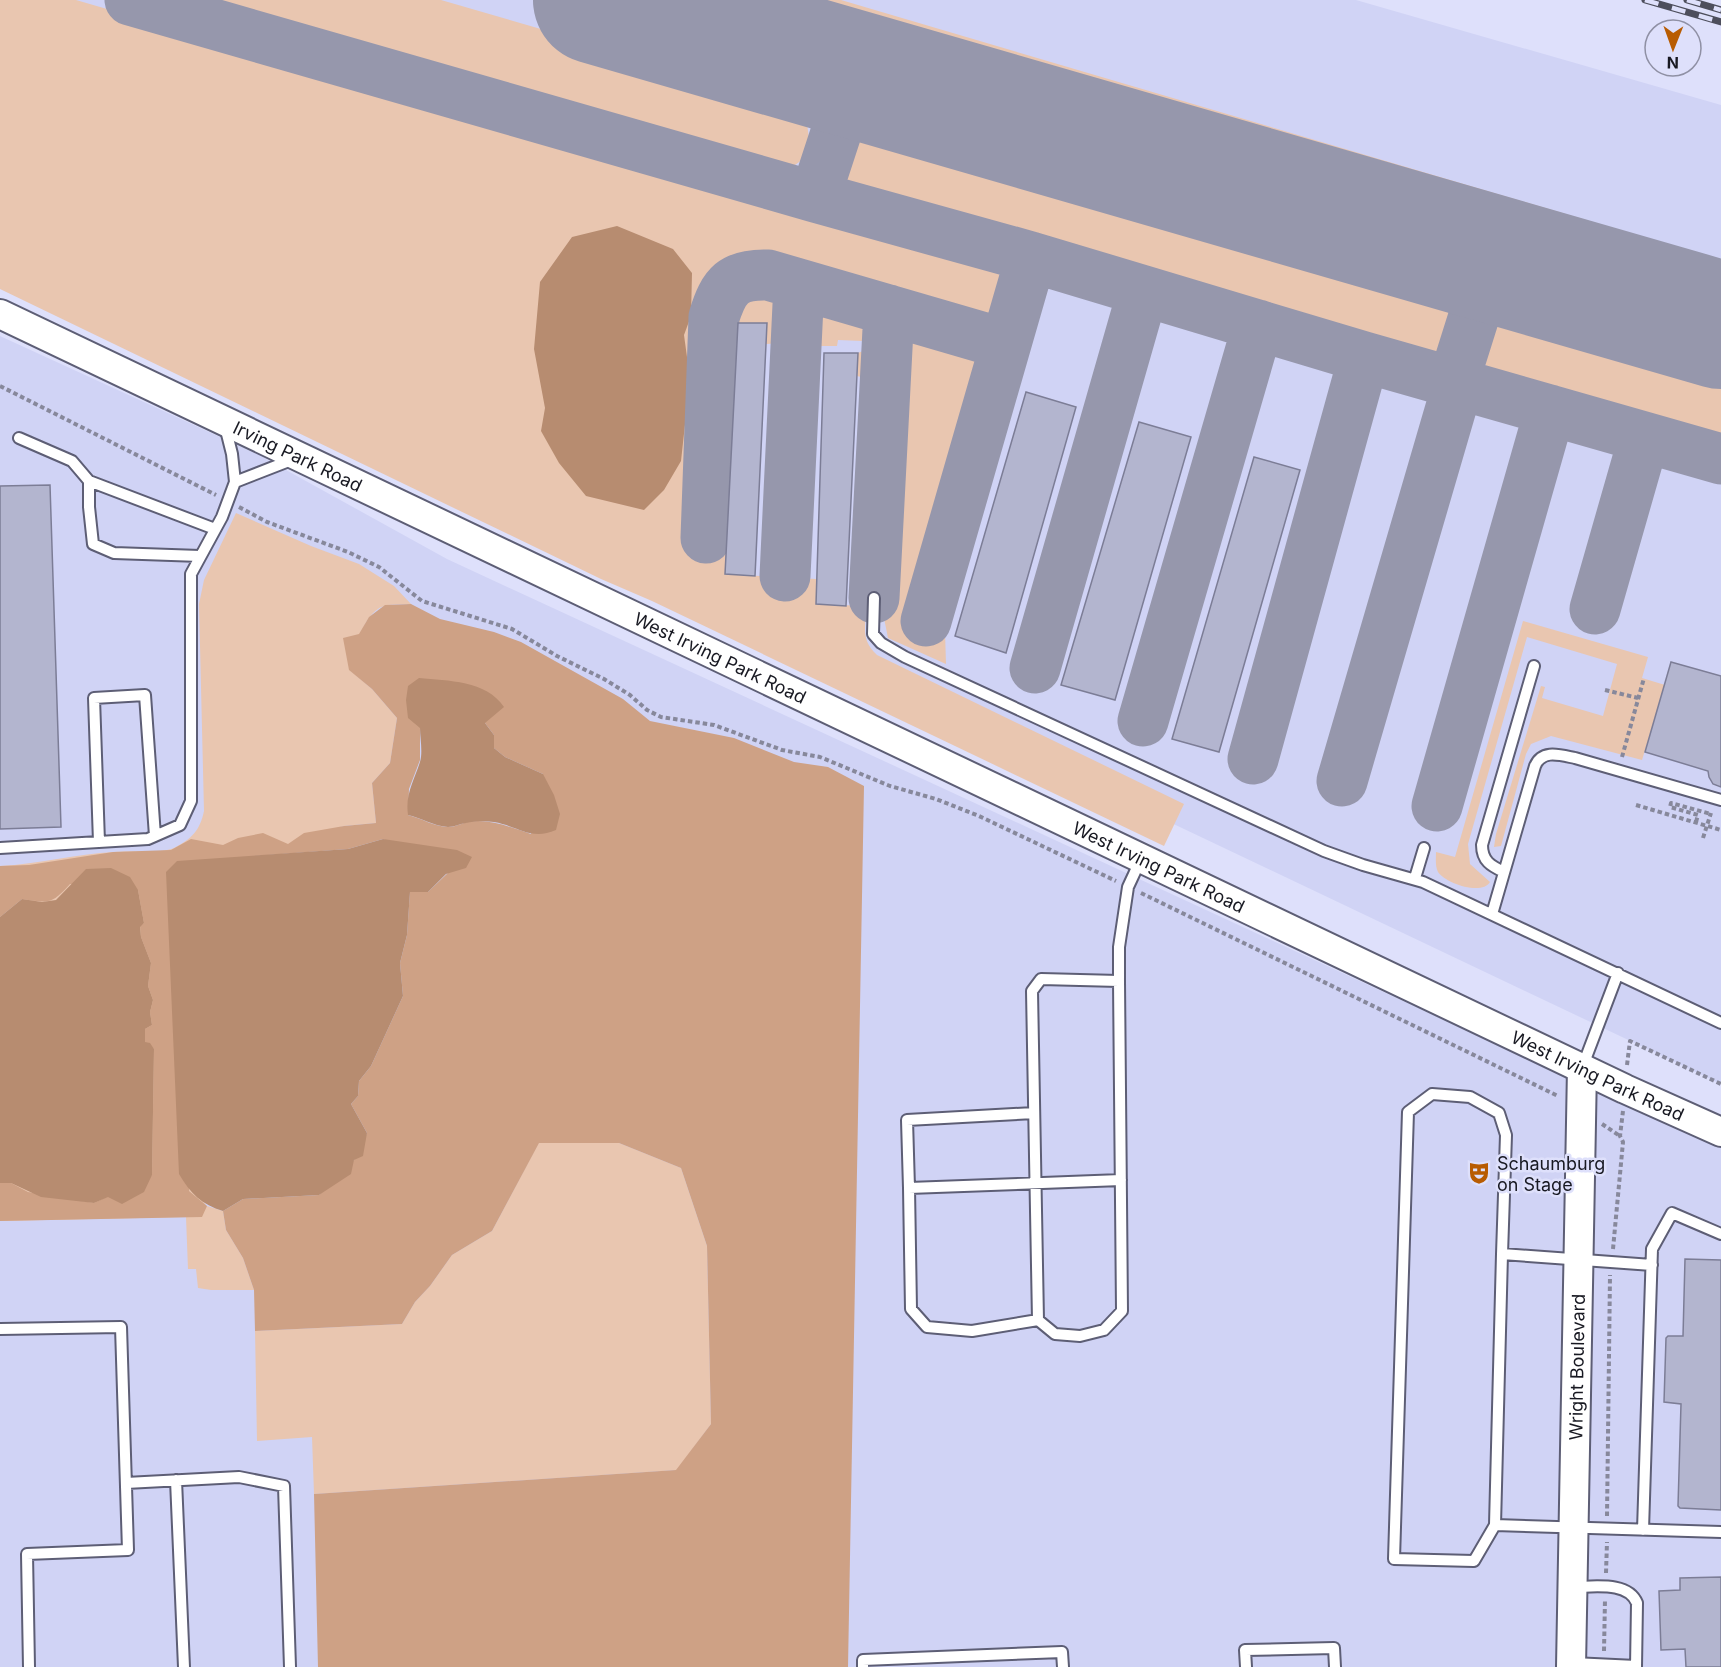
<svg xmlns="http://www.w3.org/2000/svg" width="1721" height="1667" font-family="Inter,sans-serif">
<rect width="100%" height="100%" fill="#dee0fb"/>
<path fill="#d0d3f5" d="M0 0H1356L1721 105V1084L1064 772 484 492Z
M0 336 257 454 447 559 1721 1148V1667H0Z"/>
<path fill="#e9c6b0" d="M0 0H76L988 265 999 274 1005 297 997 313 987 317 964 316 791 265 762 261 738 262 723 271 709 290 690 379 692 549 726 553 725 574 816 579V604L866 606C866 628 860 639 877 655L1184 804 1164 846 652 601 601 579 0 289Z
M196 0H441L779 98C787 101 794 104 800 109 806 115 807 123 808 131 812 154 800 170 775 169Z
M755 0H841L1721 260V280Z
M886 128 1418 283C1450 296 1467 323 1440 352L1421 354 850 188C845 183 843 180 841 172 833 144 863 131 886 128Z
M763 285 782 291C789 307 787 326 785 343L766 344V323H738V331H726C725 316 727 293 743 286 749 283 757 285 763 285Z
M817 304 841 307 872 317C877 325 881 365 875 373 871 379 863 378 857 376L858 353 863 351V341L838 340 837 346H811C801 333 802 313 817 304Z
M1518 313 1529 314 1721 369V441L1493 374C1477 360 1478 337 1495 322 1501 317 1510 315 1518 313Z
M912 329 967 343 977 349 980 364 978 381 906 622 945 631 946 664 888 638 884 618 896 339 903 331Z
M236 513 311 546 359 564 394 586 411 604C404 604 395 604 388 605 363 609 355 650 350 670L372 689 397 718 390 763 372 783 376 823 344 826 289 844 166 872 179 1174 207 1206 223 1211 226 1230 243 1258 254 1290H211L198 1288 196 1269H188L186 1217 0 1221V1183H11L22 899 0 917V866C39 864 76 854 114 852 130 850 160 854 174 848 192 839 200 830 204 811L199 604 204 580Z
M1523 621 1648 657 1642 678 1665 685 1642 760 1551 736 1531 744 1526 754 1501 846 1494 847 1496 834 1541 686 1545 687 1542 698 1603 716 1617 664 1527 637 1468 844 1470 864 1490 882C1482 896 1445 883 1438 872 1435 866 1436 858 1436 852L1455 857Z
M539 1142 619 1143 681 1168 707 1246 711 1424 677 1470 314 1494 312 1437 257 1441 255 1331 402 1324 415 1302 430 1286 452 1255 492 1231Z"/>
<path fill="#cea185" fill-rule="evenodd" d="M411 604 440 619 494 632 521 642 623 699 650 721 734 738 794 762 828 767 864 786 848 1667H318L314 1494 676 1470 711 1424 707 1246 681 1168 619 1143H539L492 1231 452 1255 430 1286 415 1302 402 1324 255 1331 254 1290 243 1258 226 1230 223 1211 243 1199 319 1195 354 1160 367 1133 351 1104 358 1096 359 1081 371 1066 403 996 400 963 407 935 410 891 428 892 451 870 383 839 348 849 255 856 189 1191 207 1206 202 1217 0 1221V1183H11L28 1192 94 1203 152 1175 154 1049 145 1043V1029L152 1025 150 1012 153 1000 148 986 151 963 141 937 140 926 144 923 138 890 70 884C51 905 49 903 22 899L0 917V866L29 865 113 852 171 850 191 839 223 845 238 838 263 833 288 844 304 833 344 826 376 823 372 783 390 763 397 718 372 689 349 670 343 638 359 634 369 617 385 605ZM485 723 494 735V748L505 757 543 774 531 834C510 827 489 818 467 822 460 824 455 827 448 827 435 827 421 818 408 815L409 789 420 760V728Z"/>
<path fill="#b78c70" d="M617 226 673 249 692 273 691 316 684 335 690 379 681 461 664 490 644 510 586 496 559 463 541 431 545 408 534 349 540 282 572 237Z
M419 678C448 681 486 680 504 707L485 723 494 735V748L505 757 543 774 554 795 560 814 556 830C531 841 518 826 494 822 486 821 474 821 466 823 459 824 454 827 448 827 434 826 421 818 408 815 405 794 414 781 420 762 423 752 420 738 420 728L408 718 406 700 408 686Z
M383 839 457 850 472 857 466 868 446 874 428 892H410L407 935 400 963 403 996 371 1066 359 1081 358 1096 351 1104 367 1133 363 1156 354 1160 351 1174 319 1195 243 1199 223 1211C202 1205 190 1193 179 1174L166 872 177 861 348 849Z
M111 868 130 877 138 890 144 923 140 927 141 937 151 963 148 986 153 1000 150 1012 152 1025 145 1029V1042L150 1043 154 1049 152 1175 144 1192 122 1204 108 1197 94 1203 41 1197 11 1183H0V917L22 899 42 902 56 900 86 869Z"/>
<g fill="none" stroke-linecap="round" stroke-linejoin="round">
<path stroke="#9697ac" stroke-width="51" d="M130 0 815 197 1031 257 1364 357 1721 459
M815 197 855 75
M1453 383 1492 259
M706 538 714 317C724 285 733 274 768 275L1005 344
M785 576 799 284
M874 598 889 310
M1595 609 1644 438
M926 621 1031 257
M1035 668 1143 291
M1143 721 1258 325
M1253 759 1364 357
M1342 781 1458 384
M1437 806 1550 410"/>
<path stroke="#9697ac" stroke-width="128" d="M597 0 1721 325"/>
</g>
<path fill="#b3b5cf" stroke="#7c7d96" stroke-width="1.5" d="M738 323H767L755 576 725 574Z
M824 353H858L846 606 816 604Z
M1026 392 1076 407 1006 653 955 636Z
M1139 422 1191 437 1115 700 1061 685Z
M1254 457 1300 470 1219 752 1172 739Z
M50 485 61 827 0 829V486Z
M1671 662 1721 676V787L1713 784 1709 777 1708 771 1645 752Z
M1685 1259 1721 1260V1510L1680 1508 1678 1506 1681 1404 1664 1402 1666 1338 1668 1336H1683Z
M1721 1577V1667H1686L1685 1649 1661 1650 1659 1591 1680 1590V1578Z"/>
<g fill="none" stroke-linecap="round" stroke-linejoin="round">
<g stroke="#5d5e75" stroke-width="14">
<path id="lane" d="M19 438 72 461 89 481V507L93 544 114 553 200 556
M89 481 215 529
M235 482 294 459
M874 598 873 634 881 643 905 657 1324 851 1363 865 1423 882 1721 1023
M99 842 94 698 145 695 155 836
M0 848 148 839 180 825 191 801V574L222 517 235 482 232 454 225 426
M1504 872C1491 866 1482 861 1482 845L1534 666
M1415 878 1424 848
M1492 914 1535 766C1542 749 1560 755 1575 758L1721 800
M1119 981 1041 979 1032 991 1038 1320 1055 1334 1080 1336 1104 1330 1122 1311 1119 981V947L1128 887 1141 859
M1582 1068 1618 973
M1034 1113 907 1120 909 1188 1121 1180
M909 1188 911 1309 927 1327 972 1331 1038 1320
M1652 1265 1502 1254 1495 1525 1721 1532
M0 1329 121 1327 128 1550 27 1554 29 1667
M176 1480 184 1667
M126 1483 239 1477 284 1486 290 1667
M1495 1525 1474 1561 1394 1559 1408 1112 1432 1094 1470 1097 1499 1113 1506 1135 1502 1254
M1643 1530 1652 1249 1672 1213 1721 1234
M1573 1587C1594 1587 1628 1581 1637 1603L1636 1667
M1573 1663 1636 1666
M863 1667V1660L1062 1652 1063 1667
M1246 1667 1245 1650 1334 1648 1335 1667"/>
</g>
<g stroke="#5d5e75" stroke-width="32">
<g id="secondary">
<path id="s1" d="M0 314 1625 1089 1721 1132"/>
<path id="s2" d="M1571 1667 1582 1068"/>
</g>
</g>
<path stroke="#87889b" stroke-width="4" stroke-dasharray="4.5 3" stroke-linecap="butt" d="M0 386 216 495
M239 507 267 522 348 552 379 567 422 601 512 629 557 656 604 679 630 695 647 710 661 717 714 725 782 750 820 757 890 786 936 799 979 816 1116 881
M1605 690 1638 698
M1622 757 1644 678
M1636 805 1721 830
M1696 822 1698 815 1670 807 1671 803 1711 814
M1703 838 1711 813
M1141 893 1558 1096
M1627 1065 1630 1041 1721 1084
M1602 1124 1620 1136
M1613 1249 1623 1142 1620 1136 1623 1111
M1607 1516 1610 1275
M1606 1573 1607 1542
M1604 1651 1605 1599"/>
<use href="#lane" stroke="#fff" stroke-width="10"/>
<use href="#secondary" stroke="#fff" stroke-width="28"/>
<g stroke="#4d4e5c" stroke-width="7">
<path id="rail" d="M1645 0 1721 22
M1687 0 1721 10"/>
</g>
<use href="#rail" stroke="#dee0fb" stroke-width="4.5" stroke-dasharray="14" stroke-linecap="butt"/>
</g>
<defs>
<g id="theatre-bare" transform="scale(1.8)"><path d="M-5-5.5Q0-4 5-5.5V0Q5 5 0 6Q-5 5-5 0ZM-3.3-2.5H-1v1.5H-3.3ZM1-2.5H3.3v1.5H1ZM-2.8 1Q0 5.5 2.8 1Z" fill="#b85c02" stroke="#dee0fb" stroke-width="2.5" paint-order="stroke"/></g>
</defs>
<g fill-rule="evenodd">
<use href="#theatre-bare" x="1479" y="1173"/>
</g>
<g text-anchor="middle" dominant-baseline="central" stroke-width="5" stroke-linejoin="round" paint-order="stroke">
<g font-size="18" fill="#181922" stroke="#dee0fb">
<text stroke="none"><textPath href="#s1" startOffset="330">Irving Park Road</textPath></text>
<text stroke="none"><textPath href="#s1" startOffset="798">West Irving Park Road</textPath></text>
<text stroke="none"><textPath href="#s1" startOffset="1284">West Irving Park Road</textPath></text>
<text stroke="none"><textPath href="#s1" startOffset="1770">West Irving Park Road</textPath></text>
<text stroke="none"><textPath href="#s2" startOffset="300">Wright Boulevard</textPath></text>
</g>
<g font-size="18" fill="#181922" stroke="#dee0fb" text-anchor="start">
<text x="1497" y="1163">Schaumburg<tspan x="1497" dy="21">on Stage</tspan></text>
</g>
</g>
<g transform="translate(1673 48) rotate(181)"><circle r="28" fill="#dee0fb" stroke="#8f90a4" stroke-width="1.5"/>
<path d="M0-4.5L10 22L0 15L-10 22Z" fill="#b85c02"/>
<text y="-9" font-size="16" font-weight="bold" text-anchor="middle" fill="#181922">N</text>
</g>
</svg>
